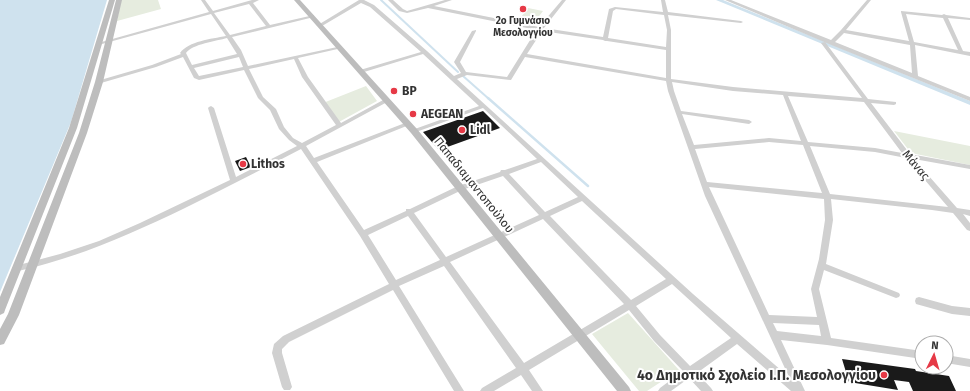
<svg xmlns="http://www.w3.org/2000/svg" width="970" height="391" font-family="'Fira Sans',sans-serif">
<rect width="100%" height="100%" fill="#fff"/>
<path fill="#e6ecdf" d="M121 0H158L161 9 117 21Z
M528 8 543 11 533 24 518 21Z
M366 86 377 101 337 123 323 103Z
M894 131 970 146V165L911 153Z
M628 313 679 370 647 391H639L592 334Z"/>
<path fill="#cfe2ee" d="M0 0H107L71 122 0 292Z"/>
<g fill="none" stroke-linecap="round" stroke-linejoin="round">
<path stroke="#cfe2ee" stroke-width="2" d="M381 0 458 72
M463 76 489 99"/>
<path stroke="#cfe2ee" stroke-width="2.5" d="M488 98 588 186"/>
<path fill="#cfe2ee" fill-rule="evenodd" d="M716 0H723L970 101V105Z"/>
</g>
<path fill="#1a1a1a" d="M483 111 500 128 439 150 423 132Z
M246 157 251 167 240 171 235 161Z
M842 359 915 369 916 371 949 376 956 391H913L909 382 894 380 898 390 849 382Z"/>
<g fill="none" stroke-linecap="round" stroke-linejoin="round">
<path fill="#d0d0d0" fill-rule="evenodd" d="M201 0H205L213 11 252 0H259L253 3 270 25 314 15V17L232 37 241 50 248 66 342 46V48L298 58 308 77 341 123 385 99H389V101L306 146 314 158 405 123H409L410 124 409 125 317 162 364 230 406 211V209H410L458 186 500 172 501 170H505L537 159 483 108 416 132H412L411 131 412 130 479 106 423 54 364 72H360V70L421 52 370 7 361 3 322 26 318 25 359 0H364L374 5 427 51 454 76 461 73 454 62 472 31 476 30V31L460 62 466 72 507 77 532 37 537 30 428 8 407 13 399 11 388 0H393L403 9 407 11 445 0H452L434 6 539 27 562 0H566L544 28 603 37 609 9 615 7 663 12 661 0H665L668 12 741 21 743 22 741 23 668 15 671 30V79L733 87 862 98 821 43 825 42 868 99 896 102V104L894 105 871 103 910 154 970 165V169L914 159 957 208 970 210V216L963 214 970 223V231L967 230 953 213 932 210 831 199 833 220 826 264 899 293 900 295 899 297 896 298 824 270 819 289 831 338 922 351V359L827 345 781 340 805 391H791L737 344 697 373 711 388 713 391H701L689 378 671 391H658L660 388 683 371 654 341 629 310 529 370 543 391H532L521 375 494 391H480L482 388 516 368 444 266 399 286 464 391H454L393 290 289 342 282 349V353L292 387 290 390H284L282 387 272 353 274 344 283 336 389 284 360 236 301 149C262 169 224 189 185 208 131 234 77 258 18 271L15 270 14 268 15 266 60 254 99 241 140 223 230 180 208 108 209 107 211 106 214 108 236 177 297 146 289 140 279 129 270 110 258 98 244 70 199 80 194 78 183 57 156 67 101 83 99 84 96 82 97 81 152 65 181 54 180 53C189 41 211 39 226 36L211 14 102 44 98 43 209 12ZM249 4 266 26 230 35 214 13ZM616 9 664 15 667 30 666 47 608 38 613 11ZM542 31 603 40 605 41H607L666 50V78L527 54ZM227 38 237 54 192 65 186 53C192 44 217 41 227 38ZM239 57 243 67 199 76 194 68ZM525 57 666 81 668 91 705 196 789 377 693 294 457 79 467 75 511 80ZM294 59 302 77 336 125 302 143 293 138 284 127 276 109 263 97 249 69ZM672 82 733 91 783 95 801 141 769 138 694 145 682 114 749 124 752 122 749 120 681 111 674 91ZM788 96 864 102 902 153 875 148 808 142ZM769 142 803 145 822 193 707 182 695 149ZM810 146 875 152 906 158 948 207 830 194ZM541 162 578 197 545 212 509 174ZM503 176 539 215 446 257 414 213 462 190ZM709 187 824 199 825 220 819 259 811 289 817 317 769 315ZM582 201 666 279 631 300 550 216ZM408 216 440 260 396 280 368 235ZM543 219 624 304 524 363 450 262ZM672 284 731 338 690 366 660 335 636 306ZM773 323 819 325 821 336 777 331Z
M725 0H731L831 40 841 30 867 0H871L846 30 909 41 901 12V11L942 15 944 14 946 15 970 18V20L948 18 963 51 970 52V56L915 45 918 76 970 97V101L829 44ZM906 14 943 18 958 50 914 42ZM844 33 910 45 912 73 835 42Z
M919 297 952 306 970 308V316L952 314 916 304 915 301 916 298Z
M946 355 970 359V367L946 363Z"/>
<path fill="#bdbdbd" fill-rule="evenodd" d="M109 0H115L77 128 5 310 4 313 0 315V297L69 128Z
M116 0H122L103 82 87 133 19 315 4 344 0 345V329L8 314 79 133 95 82Z
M294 0H300L417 129 629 387 631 391H617L411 133Z"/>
</g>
<g fill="#e63946" stroke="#fff" stroke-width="1.5">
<circle cx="523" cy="9" r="4"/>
<circle cx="394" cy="91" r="4"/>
<circle cx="413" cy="114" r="4"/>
<circle cx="462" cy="130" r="4"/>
<circle cx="243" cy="164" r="4"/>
<circle cx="884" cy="375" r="4"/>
</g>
<g text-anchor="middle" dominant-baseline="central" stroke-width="4" stroke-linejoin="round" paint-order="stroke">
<g font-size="10" font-weight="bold" fill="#333" stroke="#fff">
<text x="523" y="21">2ο Γυμνάσιο<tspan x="523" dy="12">Μεσολογγίου</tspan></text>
</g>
<g font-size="12" font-weight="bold" fill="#333" stroke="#fff" text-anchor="start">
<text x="402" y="91">BP</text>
<text x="421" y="114">AEGEAN</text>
<text x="470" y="130">Lidl</text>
<text x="251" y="164">Lithos</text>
</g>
<g font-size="12" fill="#333" stroke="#fff">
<text transform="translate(916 165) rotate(50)">Μάνας</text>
<text transform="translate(474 185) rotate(51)">Παπαδιαμαντοπούλου</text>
</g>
<g font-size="14" font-weight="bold" fill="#333" stroke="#fff" text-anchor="end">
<text x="876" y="375">4ο Δημοτικό Σχολείο Ι.Π. Μεσολογγίου</text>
</g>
</g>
<g transform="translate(934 355) rotate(5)"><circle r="19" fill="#ffffff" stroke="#adadad"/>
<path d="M0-3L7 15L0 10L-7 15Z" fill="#e63946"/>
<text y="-6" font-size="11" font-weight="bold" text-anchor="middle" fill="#333333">N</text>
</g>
</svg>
